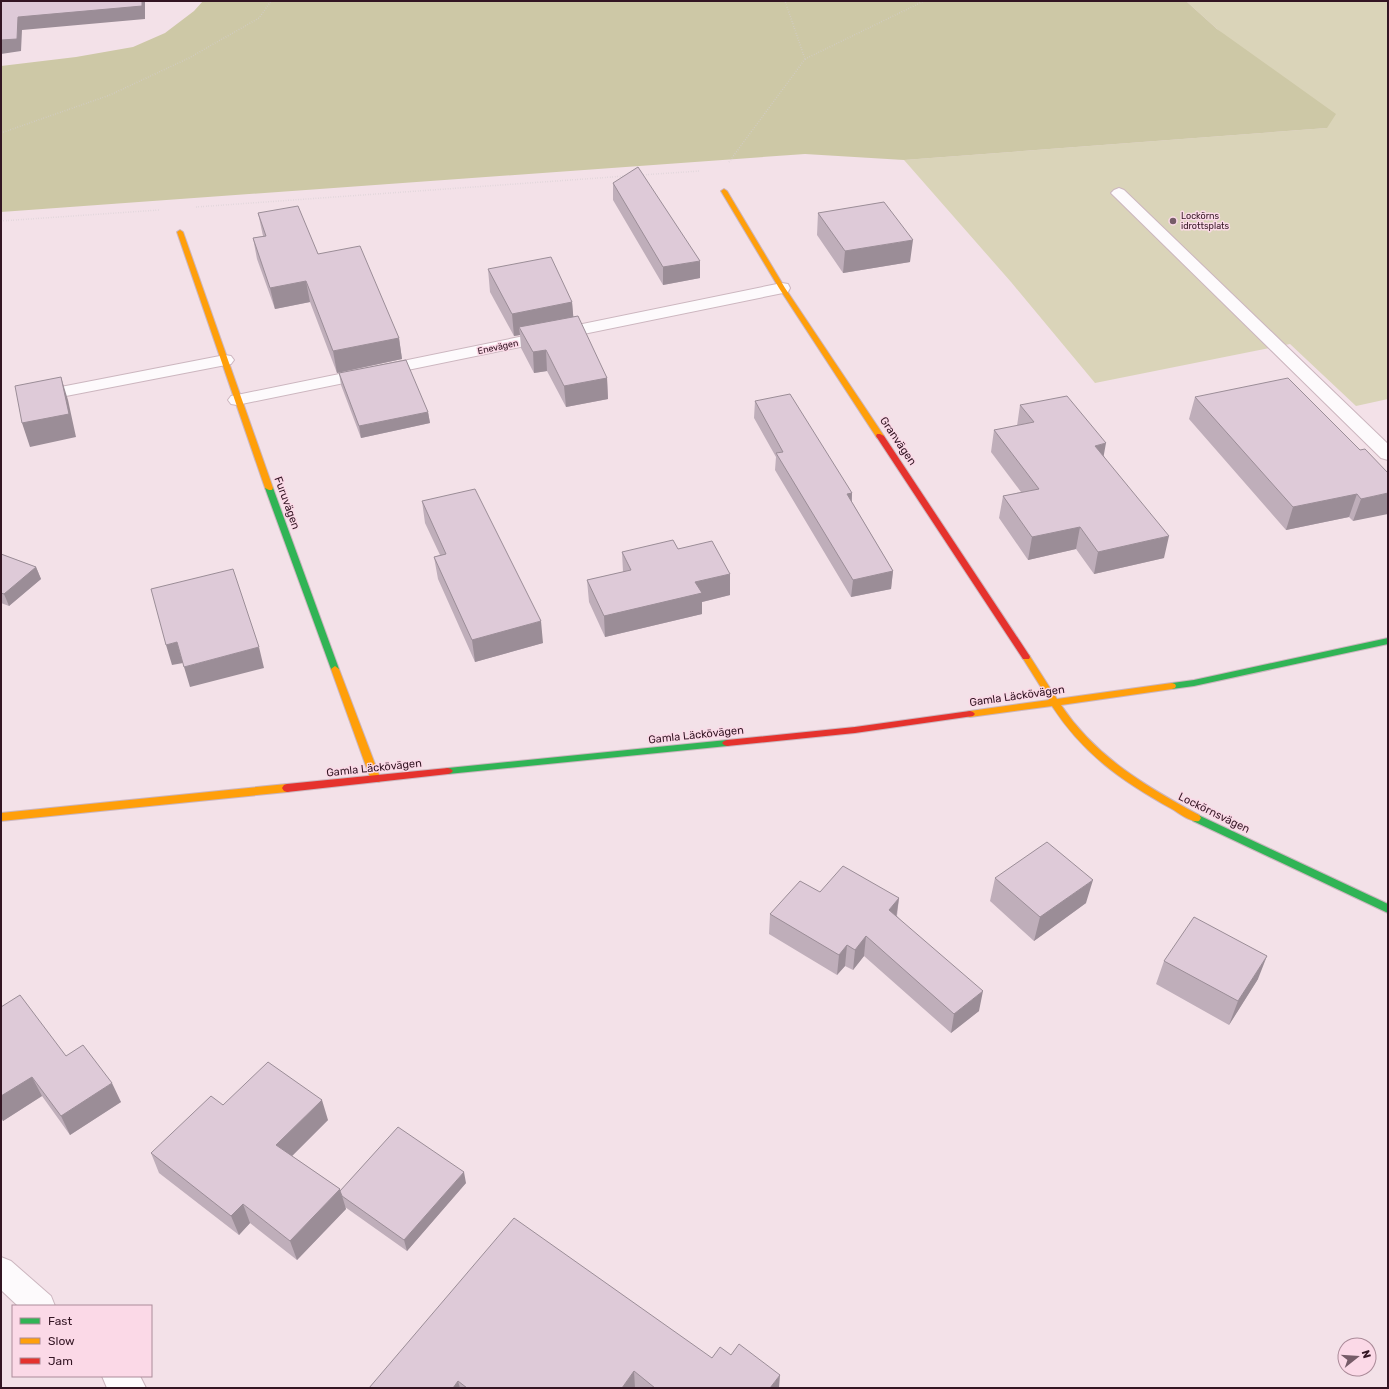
<svg xmlns="http://www.w3.org/2000/svg" width="1389" height="1389" font-family="Rubik,sans-serif">
<rect width="100%" height="100%" fill="#f3e1e8"/>
<path fill="#dad4b9" d="M1186 1H1388V399L1356 406 1290 344 1095 383 1011 282 904 160 1327 128Z"/>
<path fill="#cdc8a6" d="M203 1H1186L1217 29 1336 114 1327 128 904 160 805 154 1 212V66L76 57 133 47 165 33 194 11Z"/>
<g fill="none" stroke-linecap="round" stroke-linejoin="round">
<g stroke="#ccb6bf" stroke-width="2">
<path id="lane" d="M1119 188 1124 190 1388 444V460L1381 458 1114 196 1111 193 1114 190Z
M225 355 231 356 234 360 231 364 35 402 29 401 26 397 29 393 35 392Z"/>
</g>
<g stroke="#ccb6bf" stroke-width="2">
<path id="street" d="M782 283 788 284 790 288 788 292 237 405 231 404 228 400 231 396 237 395Z
M1 1257 11 1261 51 1296 55 1306H18L1 1290Z
M102 1376H140L146 1388H107Z"/>
</g>
<g stroke="#ccb6bf" stroke-width="2">
<path id="fast" d="M266 486H269L273 488 339 669 338 671 335 672 331 669 265 488Z
M1388 638V644L1194 686 1172 689 1168 686 1172 683 1194 680Z
M727 740 730 741 732 743 730 745 727 746 448 774 445 773 443 771 445 769 448 768Z
M1196 814 1388 904V913L1193 821 1191 818 1193 815Z"/>
</g>
<g stroke="#ccb6bf" stroke-width="2">
<path id="slow" d="M724 189 727 191 785 288 884 436 883 438H877L779 288 721 191Z
M180 230 183 232 273 488 272 490H269L265 488 177 232Z
M1026 654 1029 655 1057 699 1172 683 1175 684 1176 686 1175 688 1172 689 1061 705C1096 757 1145 786 1199 815L1201 818 1199 821C1191 823 1179 813 1172 809 1122 781 1084 755 1052 706L970 717 967 716 965 714 967 712 970 711 1049 700 1022 657Z
M335 666 339 669 381 780 379 782H373L371 780 331 669Z
M287 784 290 785 292 788 290 791 287 792 1 821V813Z"/>
</g>
<g stroke="#ccb6bf" stroke-width="2">
<path id="jam" d="M877 434H880L884 436 1029 655 1030 657 1029 659H1023L876 436Z
M970 711 973 712 975 714 973 716 855 733 727 746 724 745 722 743 724 741 727 740 855 727Z
M448 768 451 769 453 771 451 773 448 774 287 792 284 791 282 788 284 785 287 784Z"/>
</g>
<path stroke="#d4ced1" stroke-width="1.5" stroke-dasharray="0.5 2" stroke-linecap="butt" d="M805 59 924 1
M1 133 110 95 189 58 259 18 271 1
M729 162 805 59 785 1
M641 175 700 171
M196 207 626 176
M1 221 159 210"/>
<use href="#lane" fill="#fdfafc" fill-rule="evenodd"/>
<use href="#street" fill="#fdfafc" fill-rule="evenodd"/>
<use href="#fast" fill="#30b455" fill-rule="evenodd"/>
<use href="#slow" fill="#ff9f0a" fill-rule="evenodd"/>
<use href="#jam" fill="#e5322d" fill-rule="evenodd"/>
</g>
<path fill="#bfaeba" d="M613 183 700 278 663 285 613 200Z
M258 213 318 254 399 338 402 359 337 373 310 302 275 309 257 259 253 238 263 236Z
M818 213 910 262 843 273 817 235Z
M488 269 572 302 573 316 607 378 608 399 566 407 547 371 534 373 521 348 520 335 514 336 490 292Z
M339 373 428 412 430 423 361 438 341 385Z
M1195 397 1360 450 1388 473 1353 521 1349 517 1286 530 1189 419Z
M755 401 852 493V502L893 571 891 589 851 597 775 470 776 457 754 418Z
M1020 405 1104 456 1164 558 1094 574 1076 549 1028 560 999 518 1003 496 1021 492 991 452 994 430 1017 426Z
M422 501 543 643 475 662 438 579 434 557 440 555 425 523Z
M678 549 730 574V595L702 602V614L605 637 589 602 587 580 623 572 622 552Z
M1 554 36 567 41 579 9 606 1 603Z
M995 878 1086 903 1034 941 990 901Z
M820 892 899 898 897 916 979 1011 951 1033 864 956 853 970 845 966 837 975 769 934 770 914Z
M1164 961 1258 979 1229 1025 1156 984Z
M1 1007 66 1056 121 1102 70 1135 42 1096 3 1121 1 1117Z
M223 1105 328 1120 292 1156 340 1189V1191L466 1183 407 1251 345 1207 346 1209 297 1260 250 1223 239 1235 159 1173 151 1153Z
M731 1355 779 1388H369L712 1358Z"/>
<path fill="#9b8d97" d="M142 1H145V19L22 30 21 51 1 54V40L18 17Z
M913 240 910 262 843 273 845 251Z
M700 261V278L663 285V267Z
M306 281 310 302 275 309 270 288Z
M572 302 574 324 519 327 520 335 514 336 512 314Z
M399 338 402 359 337 373 333 351Z
M546 350 547 371 534 373 533 352Z
M61 377 68 400 76 437 30 447 22 423Z
M607 378 608 399 566 407 564 386Z
M428 412 430 423 361 438 359 426Z
M1106 443 1102 465 1095 446Z
M852 493 851 511 847 494Z
M1388 493V514L1353 521 1361 499Z
M1357 494 1349 517 1286 530 1293 507Z
M1080 527 1076 549 1028 560 1032 537Z
M1169 536 1164 558 1094 574 1098 552Z
M36 567 41 579 9 606 4 594Z
M893 571 891 589 851 597 853 580Z
M730 574V595L702 602V614L605 637 604 616 695 582Z
M541 621 543 643 475 662 472 640Z
M177 642 183 663 172 665 166 645Z
M259 647 264 668 190 687 184 667Z
M1093 880 1086 903 1034 941 1040 917Z
M899 898 896 918 889 910Z
M866 936 864 956 853 970 855 950Z
M847 945 845 966 837 975 839 955Z
M1267 956 1258 979 1229 1025 1238 1001Z
M983 991 979 1011 951 1033 954 1014Z
M32 1077 42 1096 3 1121 1 1117V1096Z
M112 1083 121 1102 70 1135 61 1116Z
M322 1100 328 1120 283 1165 276 1145Z
M464 1172 466 1183 407 1251 404 1240Z
M340 1189 346 1209 297 1260 290 1241Z
M243 1204 250 1223 239 1235 231 1216Z
M634 1371 635 1388H622Z
M780 1375 779 1388H770Z
M458 1381 460 1388H453Z"/>
<path fill="#decad8" stroke="#9b8d97" d="M1 1H142V6L18 17 17 39 1 40Z
M638 167 700 261 663 267 613 183Z
M884 202 913 240 845 251 818 213Z
M298 206 318 254 360 246 399 338 333 351 306 281 270 288 253 238 266 236 258 213Z
M551 257 572 302 512 314 488 269Z
M578 316 607 378 564 386 546 350 533 352 519 327Z
M406 360 428 412 359 426 339 373Z
M61 377 69 414 22 423 15 386Z
M1288 378 1360 450 1365 449 1388 473V493L1361 499 1357 494 1293 507 1195 397Z
M790 394 852 493 847 494 893 571 853 580 776 453 783 452 755 401Z
M1067 396 1106 443 1095 446 1169 536 1098 552 1080 527 1032 537 1003 496 1039 489 994 430 1034 422 1020 405Z
M475 489 541 621 472 640 434 557 446 554 422 501Z
M673 540 678 549 712 541 730 574 695 582 702 593 604 616 587 580 631 570 622 552Z
M1 554 36 567 4 594 1 593Z
M233 569 259 647 184 667 177 642 166 645 151 589Z
M1047 842 1093 880 1040 917 995 878Z
M843 866 899 898 889 910 983 991 954 1014 866 936 855 950 847 945 839 955 770 914 800 881 820 892Z
M1194 917 1267 956 1238 1001 1164 961Z
M20 995 66 1056 83 1045 112 1083 61 1116 32 1077 1 1096V1007Z
M268 1062 322 1100 276 1145 340 1189 290 1241 243 1204 231 1216 151 1153 211 1096 223 1105Z
M398 1127 464 1172 404 1240 342 1196 340 1191Z
M514 1218 712 1358 720 1347 731 1355 739 1344 780 1375 770 1388H655L634 1371 622 1388H467L458 1381 453 1388H369Z"/>
<circle fill="#765c68" stroke="#fbd9e7" stroke-width="1.5" cx="1173" cy="221" r="4"/>
<g text-anchor="middle" dominant-baseline="central" stroke-width="3" stroke-linejoin="round" paint-order="stroke">
<g font-size="9" fill="#331523" stroke="#fbd9e7" text-anchor="start">
<text x="1181" y="216">Lockörns<tspan x="1181" dy="10">idrottsplats</tspan></text>
</g>
<g font-size="9" fill="#331523" stroke="#fbd9e7">
<text transform="translate(498 347) rotate(-12)">Enevägen</text>
</g>
<g font-size="11" fill="#331523" stroke="#fbd9e7">
<text transform="translate(898 441) rotate(56)">Granvägen</text>
<text transform="translate(287 503) rotate(70)">Furuvägen</text>
<text transform="translate(1017 696) rotate(-8)">Gamla Läckövägen</text>
<text transform="translate(696 735) rotate(-6)">Gamla Läckövägen</text>
<text transform="translate(374 768) rotate(-6)">Gamla Läckövägen</text>
<text transform="translate(1214 813) rotate(26)">Lockörnsvägen</text>
</g>
</g>
<rect width="1389" height="1389" fill="none" stroke="#331523" stroke-width="4"/>
<rect x="12" y="1305" width="140" height="72" fill="#fbd9e7" stroke="#ab8b99"/>
<rect x="20" y="1318" width="20" height="6" fill="#30b455" stroke="#ab8b99"/>
<text x="48" y="1325" font-size="12" fill="#331523">Fast</text>
<rect x="20" y="1338" width="20" height="6" fill="#ff9f0a" stroke="#ab8b99"/>
<text x="48" y="1345" font-size="12" fill="#331523">Slow</text>
<rect x="20" y="1358" width="20" height="6" fill="#e5322d" stroke="#ab8b99"/>
<text x="48" y="1365" font-size="12" fill="#331523">Jam</text>
<g transform="translate(1357 1357) rotate(73)"><circle r="19" fill="#fbd9e7" stroke="#ab8b99"/>
<path d="M0-3L7 15L0 10L-7 15Z" fill="#765c68"/>
<text y="-6" font-size="11" font-weight="bold" text-anchor="middle" fill="#331523">N</text>
</g>
</svg>
